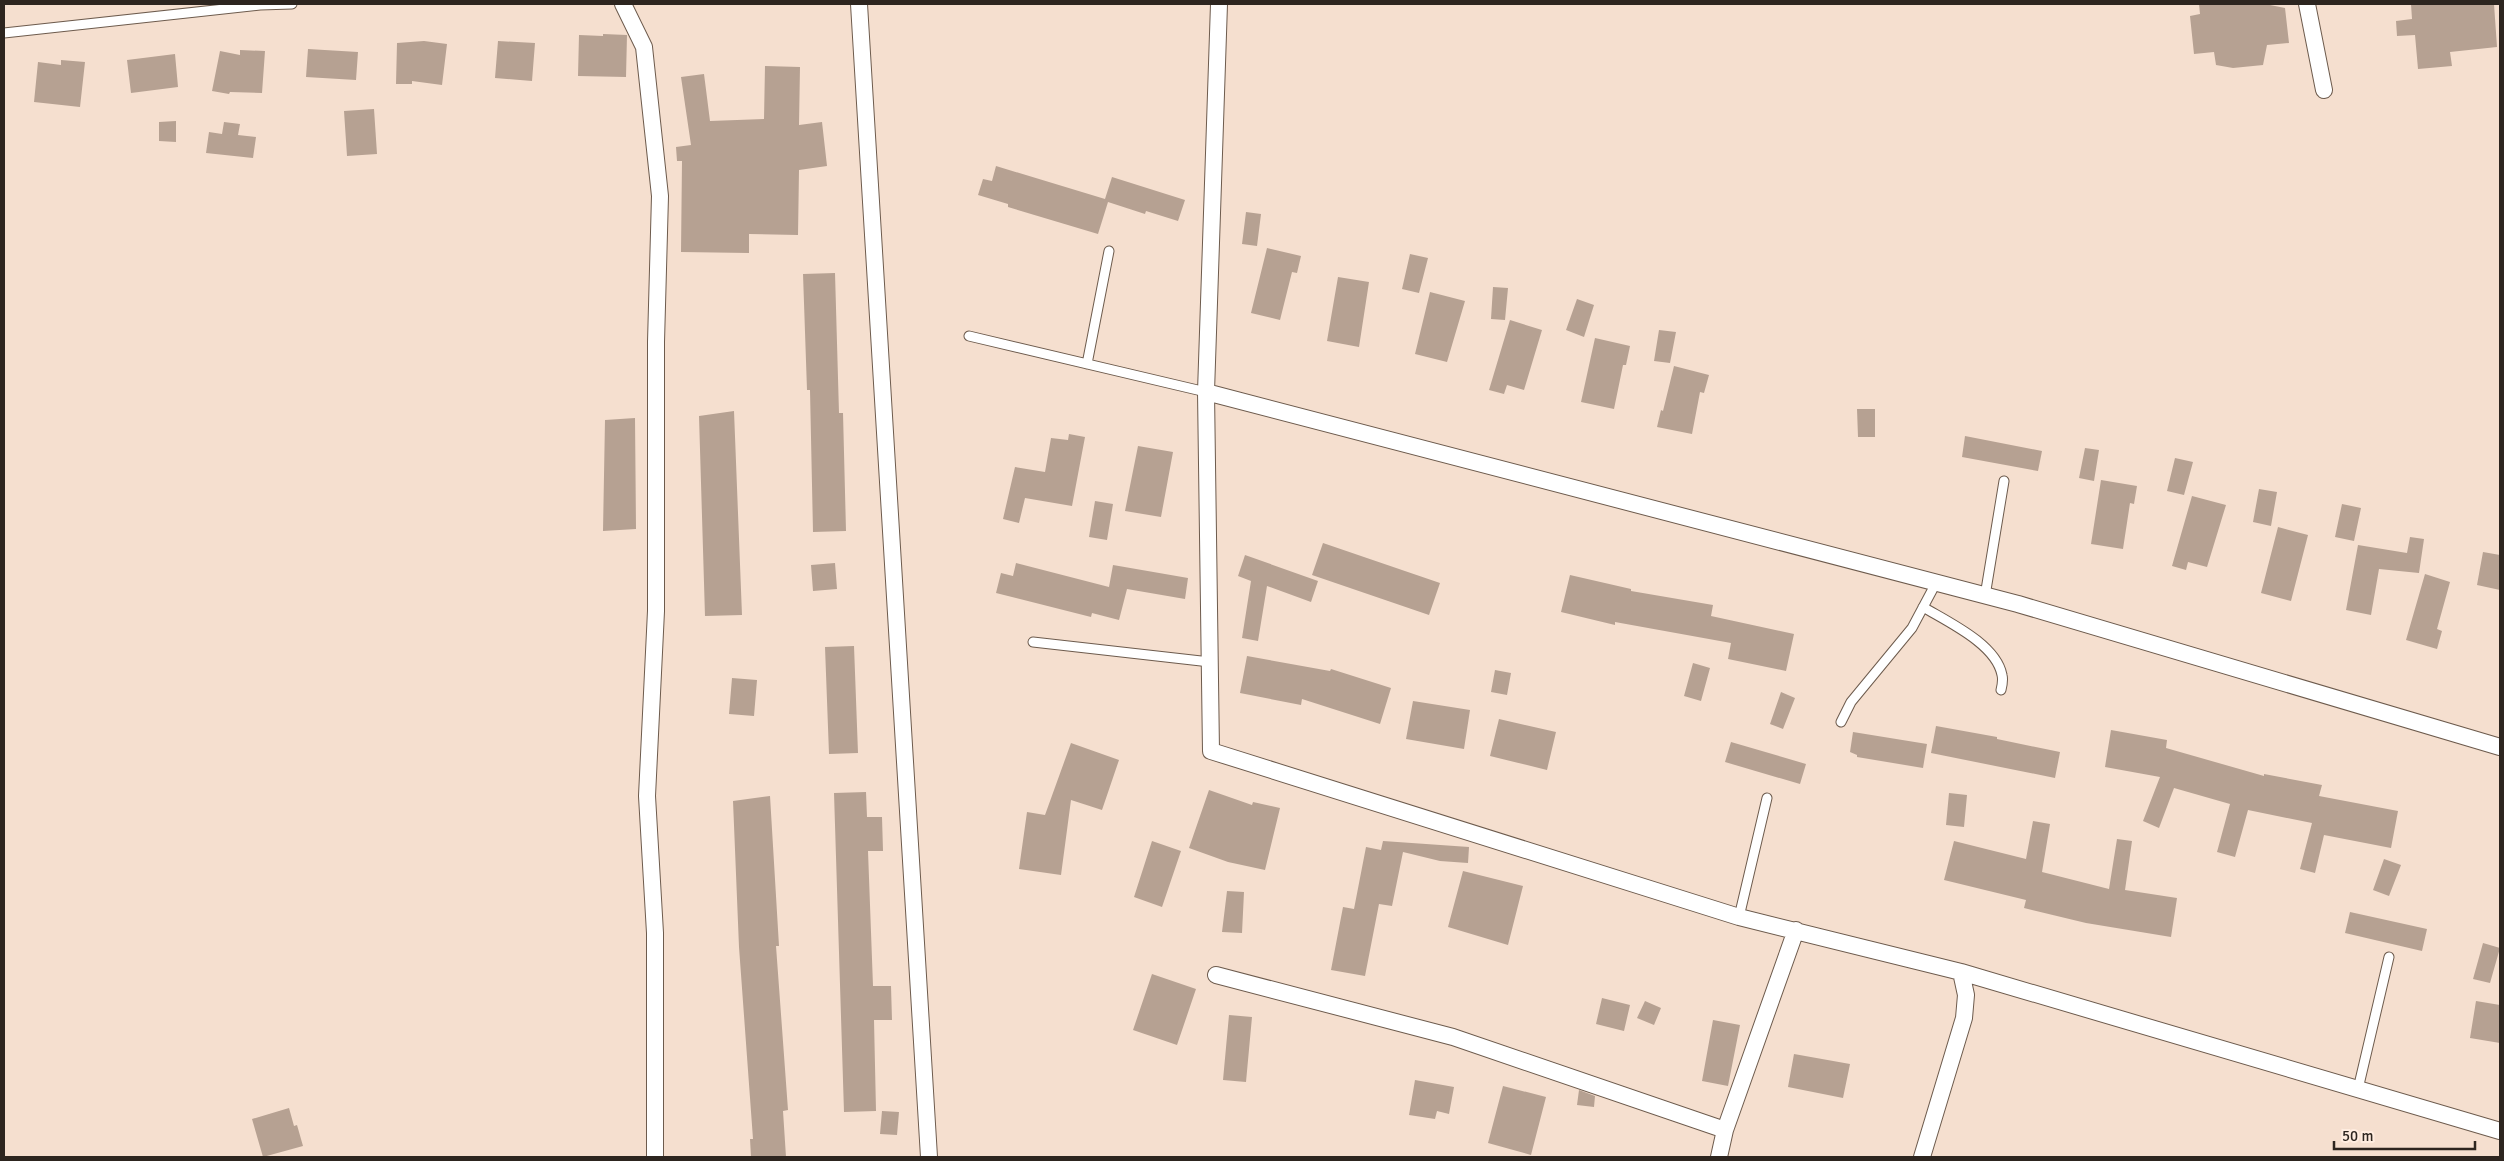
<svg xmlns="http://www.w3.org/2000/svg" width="2504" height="1161" font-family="Signika,sans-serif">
<rect width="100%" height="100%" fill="#f5dfcf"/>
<path fill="#b6a192" d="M2199 4H2265L2285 8 2289 43 2267 45 2263 65 2233 68 2216 65 2214 52 2194 54 2190 16 2200 14Z
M2411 4H2494L2497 47 2450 52 2452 66 2418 69 2415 35 2397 36 2396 21 2412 19Z
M603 34 627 35 626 77 578 76 579 35 603 36Z
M424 41 447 44 442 85 412 81V84H396L397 43Z
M498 41 535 43 532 81 495 78Z
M308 49 358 52 356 80 306 77Z
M240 50 265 51 262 93 230 92 229 94 212 91 220 51 240 55Z
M175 54 178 87 131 93 127 60Z
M61 60 85 62 80 107 34 102 38 62 61 65Z
M765 66 800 67 799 125 822 122 827 166 799 170 798 235 749 234V253L681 252 682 161H677L676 147 691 145 681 77 704 74 710 121 764 119Z
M374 109 377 154 347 156 344 111Z
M176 121V142L159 141V122Z
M224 122 240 124 238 135 256 137 253 158 206 153 209 132 222 134Z
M996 166 1105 199 1112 177 1185 200 1178 221 1146 211 1145 214 1108 202 1098 234 1008 207V204L978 195 983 179 992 181Z
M1246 212 1261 214 1257 246 1242 244Z
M1267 248 1301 256 1297 273 1292 272 1280 320 1251 313Z
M1410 254 1428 258 1419 293 1402 289Z
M835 273 839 413H843L846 531 813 532 810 390H807L803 274Z
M1338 277 1369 282 1359 347 1327 341Z
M1493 287 1508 288 1505 320 1491 319Z
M1430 292 1465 301 1447 362 1415 354Z
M1577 299 1594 305 1584 337 1566 330Z
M1510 320 1542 330 1524 390 1507 385 1504 394 1489 390Z
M1659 330 1676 332 1670 363 1654 361Z
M1595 338 1630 346 1626 365H1623L1614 409 1581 402Z
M1674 366 1709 375 1704 393 1700 392 1692 434 1657 427 1661 410 1663 411Z
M1857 409H1875V437H1858Z
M734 411 742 615 705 616 699 416Z
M635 418 636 529 603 531 605 420Z
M1069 434 1085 437 1072 506 1025 498 1019 523 1003 519 1015 467 1045 472 1051 438 1068 440Z
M1965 436 2042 451 2038 471 1962 457Z
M1138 446 1173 452 1161 517 1125 511Z
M2085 448 2099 450 2094 481 2079 478Z
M2175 458 2193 462 2184 495 2167 491Z
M2101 480 2137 486 2134 504 2130 503 2123 549 2091 544Z
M2259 489 2277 492 2271 526 2253 522Z
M2192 496 2226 505 2207 567 2188 562 2186 570 2172 566Z
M1095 501 1113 504 1107 540 1089 537Z
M2342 504 2361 508 2354 541 2335 537Z
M2278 527 2308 535 2291 601 2261 593Z
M2410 537 2424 539 2419 573 2379 569 2371 615 2346 610 2358 545 2407 553Z
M1323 543 1440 583 1429 615 1312 575Z
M2483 552 2500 555V590L2477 585Z
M1245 555 1318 581 1311 602 1267 586 1258 641 1242 638 1251 581 1238 576Z
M835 563 837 589 813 591 811 565Z
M1016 563 1109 587 1113 565 1188 578 1185 599 1127 589 1119 620 1092 613 1091 617 996 593 1001 573 1013 576Z
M2425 574 2450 582 2437 629 2442 631 2437 649 2406 640Z
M1570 575 1631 589V591L1713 605 1711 616 1794 634 1786 671 1728 659 1731 643 1615 622V625L1561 612Z
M854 646 858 753 829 754 825 647Z
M1247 656 1330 671 1331 669 1391 688 1380 724 1302 699 1301 705 1240 693Z
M1693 663 1710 668 1701 701 1684 696Z
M1495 670 1511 673 1507 695 1491 692Z
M732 678 757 680 754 716 729 714Z
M1781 692 1795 698 1783 729 1770 724Z
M1413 701 1470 710 1464 749 1406 739Z
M1499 719 1556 732 1547 770 1490 756Z
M1936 726 1997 737V739L2060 752 2055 778 1931 753Z
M2111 730 2167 740 2166 748 2264 776V774L2322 785 2319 796 2398 811 2391 848 2324 835 2315 873 2300 869 2312 823 2248 810 2235 857 2217 852 2230 804 2174 788 2159 828 2143 821 2160 777 2105 767Z
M1853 732 1927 744 1923 768 1857 757V755L1850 752Z
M1731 742 1806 764 1800 784 1725 762Z
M1071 743 1119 760 1102 810 1071 800 1061 875 1019 869 1027 812 1045 815Z
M1209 790 1252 805 1253 802 1280 808 1265 870 1228 862 1189 848Z
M866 792 867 817H882L883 851H868L873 986H891L892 1020H874L876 1111 844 1112 834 793Z
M1949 793 1967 795 1964 827 1946 825Z
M770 796 779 946H776L788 1110 783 1111 786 1157H751L750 1139H753L739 947 733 801Z
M2033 821 2050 824 2042 872 2109 889 2117 839 2132 841 2125 890 2177 898 2171 937 2086 923 2024 908 2026 900 1944 880 1954 841 2026 859Z
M1152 841 1181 851 1162 907 1134 897Z
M1383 841 1469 847 1468 863 1440 861 1403 852 1392 906 1379 904 1365 976 1331 970 1343 907 1354 909 1366 847 1381 850Z
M2384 859 2401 865 2389 896 2373 890Z
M1463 871 1523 886 1508 945 1448 927Z
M1227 891 1244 892 1242 933 1222 932Z
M2350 912 2427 929 2422 951 2345 933Z
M2483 943 2500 948 2490 983 2473 979Z
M1152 974 1196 989 1177 1045 1133 1030Z
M1602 998 1630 1005 1624 1031 1596 1024Z
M1645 1001 1661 1008 1654 1025 1637 1018Z
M2476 1001 2500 1005V1043L2470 1038Z
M1229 1015 1252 1017 1246 1082 1223 1080Z
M1713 1020 1740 1025 1728 1086 1702 1081Z
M1794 1054 1850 1064 1843 1098 1788 1087Z
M1415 1080 1454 1087 1449 1114 1437 1111 1435 1119 1409 1115Z
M1503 1086 1546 1097 1531 1155 1488 1143Z
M1579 1090 1595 1096 1594 1107 1577 1105Z
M289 1108 294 1126 297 1125 303 1146 263 1157 252 1119Z
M882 1111 899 1112 897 1135 880 1134Z"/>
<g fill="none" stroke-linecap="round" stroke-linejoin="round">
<g stroke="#6d5b4d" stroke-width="11">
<path id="lane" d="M4 33 260 5 292 4
M969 336 1206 392
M1087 364 1109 251
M1985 596 2004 481
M1923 607C1948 622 1996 644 2002 675 2003 679 2002 686 2001 690
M1033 642 1210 662
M1841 722 1851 702 1912 628 1936 583
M1739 917 1767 798
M2358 1089 2389 957"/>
</g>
<g stroke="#6d5b4d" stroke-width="18">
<path id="street" d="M623 4 644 47 660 196 656 342V611L647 796 655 933V1157
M859 4 929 1157
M1219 4 1206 392 1211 751 1739 917 1961 972 2500 1131
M2307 4 2324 90
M1206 392 2018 604 2500 747
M1216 975 1453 1037 1725 1130
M1719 1157 1725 1130 1796 930
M1922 1157 1964 1018 1966 995 1961 972"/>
</g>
<use href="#lane" stroke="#fff" stroke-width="9"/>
<use href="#street" stroke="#fff" stroke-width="16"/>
</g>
<rect width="2504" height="1161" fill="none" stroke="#2d251f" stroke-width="10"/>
<path d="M2334 1141v8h141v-8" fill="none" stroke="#2d251f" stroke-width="2.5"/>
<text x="2342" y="1141" font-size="15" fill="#2d251f" stroke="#ffede0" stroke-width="4" paint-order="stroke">50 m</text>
</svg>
